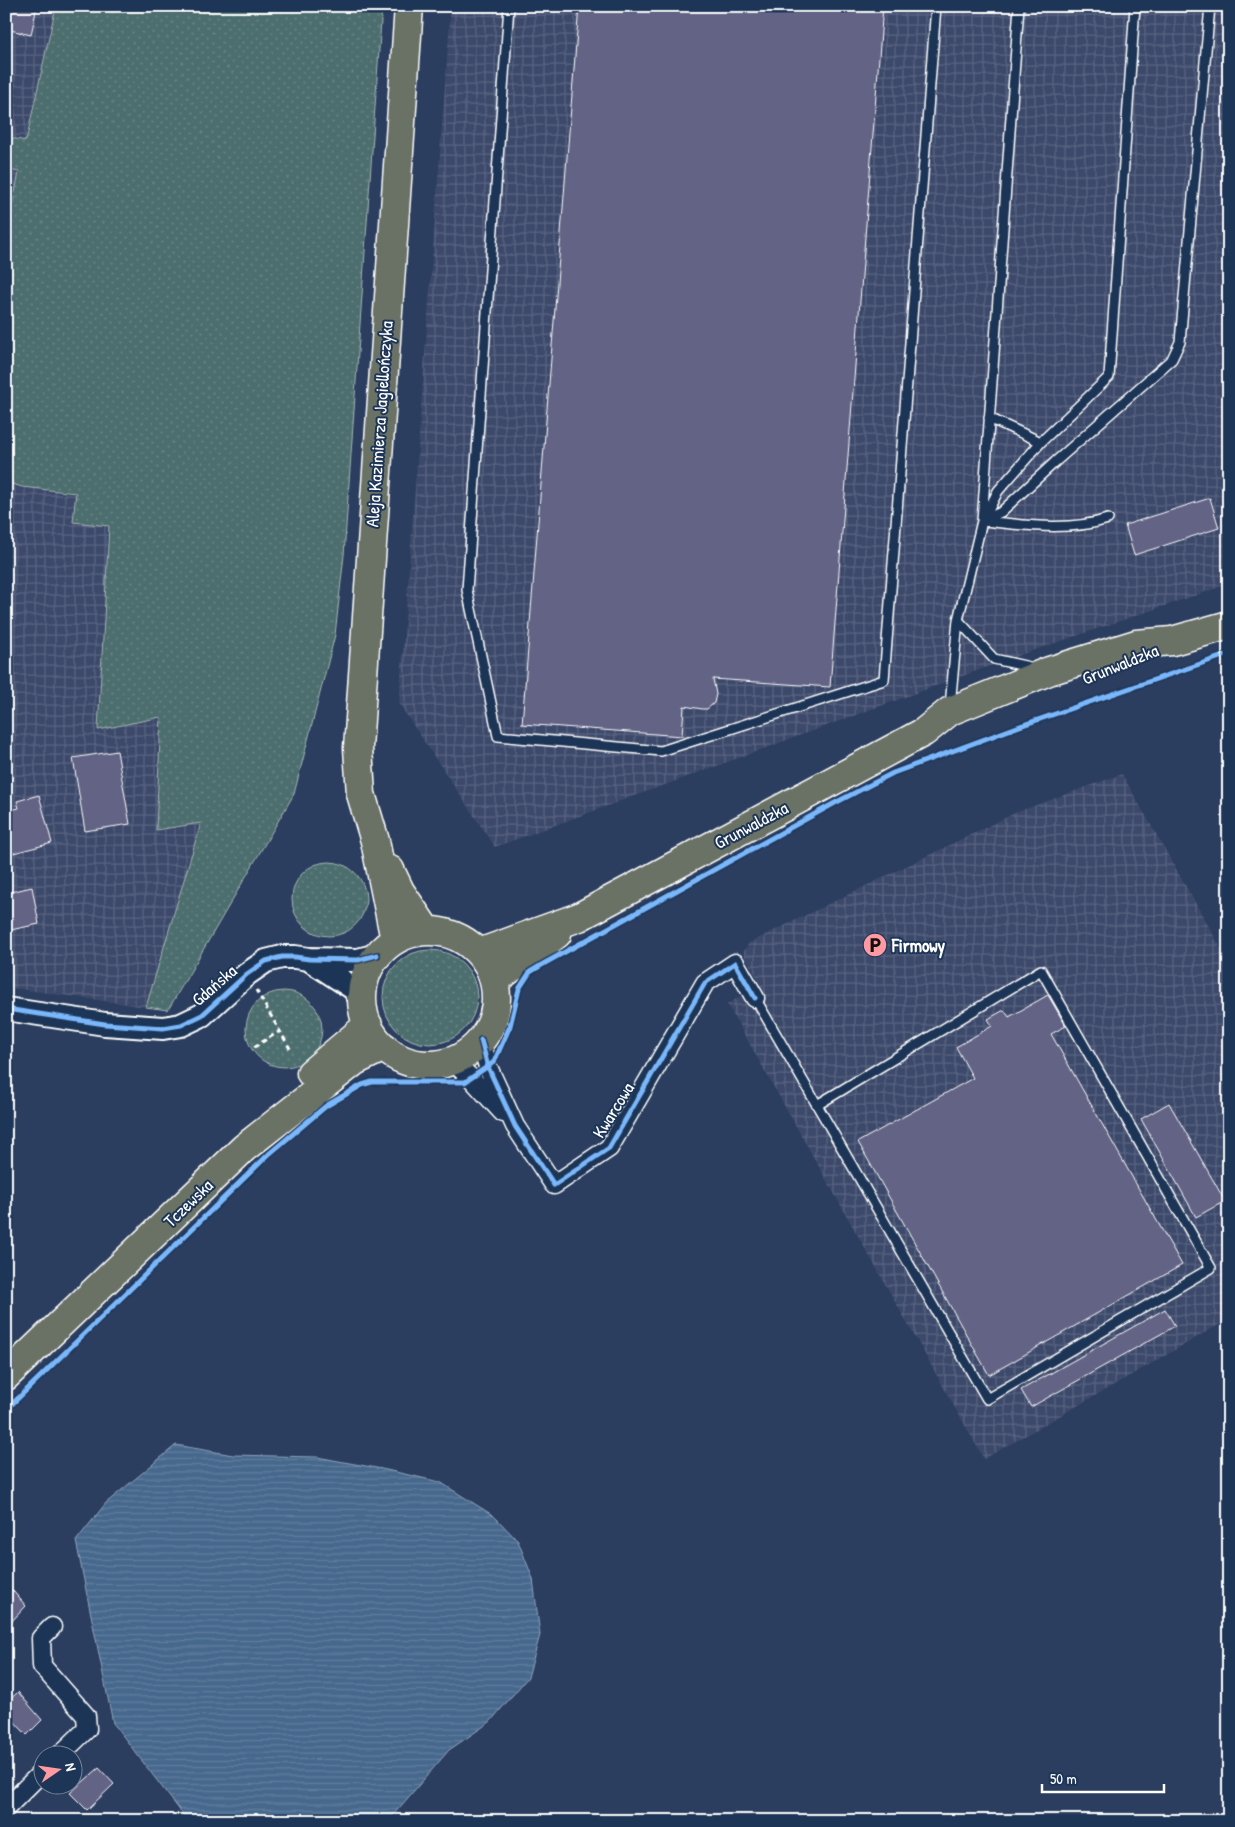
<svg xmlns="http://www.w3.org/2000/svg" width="1235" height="1827" font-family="'Patrick Hand',sans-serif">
<defs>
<pattern id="industrial-grid" width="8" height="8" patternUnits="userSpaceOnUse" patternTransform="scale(1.25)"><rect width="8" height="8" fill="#3c496b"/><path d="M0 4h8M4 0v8" fill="none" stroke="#596481"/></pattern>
<pattern id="grass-dots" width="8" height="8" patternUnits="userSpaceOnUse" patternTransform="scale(1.25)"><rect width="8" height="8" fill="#4d6e6e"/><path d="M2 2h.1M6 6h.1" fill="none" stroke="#688484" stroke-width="1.8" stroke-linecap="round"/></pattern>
<pattern id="water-rules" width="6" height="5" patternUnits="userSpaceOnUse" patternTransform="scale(1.25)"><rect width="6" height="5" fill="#46688d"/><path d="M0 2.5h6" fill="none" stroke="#627f9e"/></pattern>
</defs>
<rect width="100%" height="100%" fill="#2b3e60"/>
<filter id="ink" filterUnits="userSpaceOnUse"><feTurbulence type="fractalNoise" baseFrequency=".02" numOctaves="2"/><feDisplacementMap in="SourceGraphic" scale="10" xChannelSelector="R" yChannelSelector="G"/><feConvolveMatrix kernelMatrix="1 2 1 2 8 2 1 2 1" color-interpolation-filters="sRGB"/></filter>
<g filter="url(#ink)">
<path fill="url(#industrial-grid)" d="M6 6H56L26 141 6 137Z
M451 6H1228L1229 584 1020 655 495 847 399 704Z
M6 169 19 172 6 237Z
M6 482 22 487 76 494 109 526 98 730 161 717 156 830 201 823 146 1007 6 987Z
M1122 774 1229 962V1319L984 1459 727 1004 758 987 755 980 758 979 743 953 749 943 1017 812Z"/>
<path fill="url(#grass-dots)" stroke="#a6b6b6" d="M56 6H382L344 555 335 635 294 794 168 1010 146 1007 201 823 156 830 161 717 98 730 109 526 73 522 76 493 22 487 6 482V237L19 172 6 169V137L26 141Z
M292 899a37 37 0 1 1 74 0a37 37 0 1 1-74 0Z
M383 997a47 47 0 1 1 94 0a47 47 0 1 1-94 0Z
M246 1029a38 38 0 1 1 76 0a38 38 0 1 1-76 0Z"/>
<path fill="url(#water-rules)" stroke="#90a4bb" d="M176 1445 233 1455 317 1457 382 1469 440 1482 494 1516 518 1541 533 1579 540 1635 528 1677 490 1722 449 1750 388 1821H188L113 1723 76 1541 106 1503Z"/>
<path fill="#636386" stroke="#fff" d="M6 6H37L31 35 6 29Z
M579 6H883L830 687 713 679 716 694 714 703 707 709H702L684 706 682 736 522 724Z
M1210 498 1219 528 1134 555 1125 525Z
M117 751 130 824 85 831 73 758Z
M39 795 52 843 6 855V811L19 808 17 801Z
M32 887 39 924 6 931V893Z
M1048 995 1066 1026 1051 1034 1182 1265 989 1375 858 1142 973 1078 956 1047 992 1026 988 1019 1004 1010 1009 1017Z
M1169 1103 1225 1201 1196 1217 1141 1119Z
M1165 1309 1175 1326 1031 1407 1021 1390Z
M6 1583 26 1606 12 1621 11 1619 6 1623Z
M18 1692 42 1720 27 1735 6 1713V1703Z
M99 1768 114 1784 87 1810 70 1793Z"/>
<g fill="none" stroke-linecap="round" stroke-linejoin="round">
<g stroke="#fff" stroke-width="12">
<path id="service" d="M509 6 467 590 498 736 661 751 884 680 936 6
M989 418 1041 442
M985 517 998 491 1041 442 1109 377 1135 6
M982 521 1001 512 1055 462 1172 359 1180 342 1210 6
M983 521C1024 525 1068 532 1108 519
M958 620 994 659 1034 668
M950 706 958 620 982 521 1019 6
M755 998 817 1105 1041 970 1211 1268 987 1399 817 1105"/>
</g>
<g stroke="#fff" stroke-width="21">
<path id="minor" d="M481 1040 488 1067 515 1126 554 1185 609 1148 705 983 735 963 755 998
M452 1061 471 1078 503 1113
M52 1627 41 1638 42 1666 86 1716 87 1729 61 1754
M6 1808 42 1772"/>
</g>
<g stroke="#fff" stroke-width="26">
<path id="tertiary" d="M310 960 353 988 362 1001
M6 1009 105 1024 163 1028 181 1025 202 1015 247 974 266 961 282 957H295L309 959 358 960 377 955"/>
</g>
<g stroke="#fff" stroke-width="31">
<path id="primary" d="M390 870 400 891 427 931
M362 998a67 67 0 1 1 134 0a67 67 0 1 1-134 0Z
M395 940 375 841 361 794 358 748 409 6
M479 953 579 917 924 732 950 711 1049 671 1136 644 1172 641 1229 625
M494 981 557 934
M311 1073 368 1025
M6 1376 244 1148 355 1061 384 1047"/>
</g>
<path stroke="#fff" stroke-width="3" stroke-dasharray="5 4" stroke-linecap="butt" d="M256 990 292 1052
M254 1047 280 1031"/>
<use href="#service" stroke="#1d3557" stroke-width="9"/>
<use href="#minor" stroke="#1d3557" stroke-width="18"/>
<use href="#tertiary" stroke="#1d3557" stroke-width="22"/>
<use href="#primary" stroke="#6a7165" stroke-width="28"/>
<g stroke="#1d3557" stroke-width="8">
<path id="cycleway" d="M6 1009 105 1024 163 1028 181 1025 202 1015 247 974 266 961 282 957H295L309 959 358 960 377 955
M481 1040 488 1067 515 1126 554 1185 609 1148 705 983 735 963 755 998
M6 1410 269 1154 326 1106 362 1085 372 1082H465L471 1078 494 1062 510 1026 519 989 530 972 545 963 835 803 893 773 1020 726 1229 654"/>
</g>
<use href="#cycleway" stroke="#7ab7fb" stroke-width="5"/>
</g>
</g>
<defs>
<g id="parking-disc" transform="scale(1.25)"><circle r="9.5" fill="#ff9aa2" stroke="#1d3557"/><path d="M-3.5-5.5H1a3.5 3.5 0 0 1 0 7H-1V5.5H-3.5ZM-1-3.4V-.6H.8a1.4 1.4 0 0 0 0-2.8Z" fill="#111"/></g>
</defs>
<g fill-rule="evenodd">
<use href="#parking-disc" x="875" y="945"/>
</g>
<g text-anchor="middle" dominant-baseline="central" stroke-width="4" stroke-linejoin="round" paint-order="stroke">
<g font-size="18" fill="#fff" stroke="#1d3557">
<text transform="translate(379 424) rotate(-86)">Aleja Kazimierza Jagiellończyka</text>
<text transform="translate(1120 664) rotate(-22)">Grunwaldzka</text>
<text transform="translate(751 825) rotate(-28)">Grunwaldzka</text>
<text transform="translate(214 985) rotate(-41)">Gdańska</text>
<text transform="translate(613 1110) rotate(-58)">Kwarcowa</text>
<text transform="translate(188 1203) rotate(-44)">Tczewska</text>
</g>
<g font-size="18" font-weight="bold" fill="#fff" stroke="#1d3557" text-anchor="start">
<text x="892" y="945">Firmowy</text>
</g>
</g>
<rect width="1235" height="1827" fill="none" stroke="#1d3557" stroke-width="25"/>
<rect x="12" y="12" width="1210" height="1802" fill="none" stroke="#fff" stroke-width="2" filter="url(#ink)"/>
<g transform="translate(58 1770) rotate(77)"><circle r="24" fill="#1d3557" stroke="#77869a"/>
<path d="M0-4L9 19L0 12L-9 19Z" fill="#ff9aa2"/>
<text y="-8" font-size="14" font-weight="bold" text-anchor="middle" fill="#ffffff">N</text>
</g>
<path d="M1042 1784v8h122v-8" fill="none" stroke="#ffffff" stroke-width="2.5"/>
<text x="1050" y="1784" font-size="15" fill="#ffffff" stroke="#1d3557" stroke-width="4" paint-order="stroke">50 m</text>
</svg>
